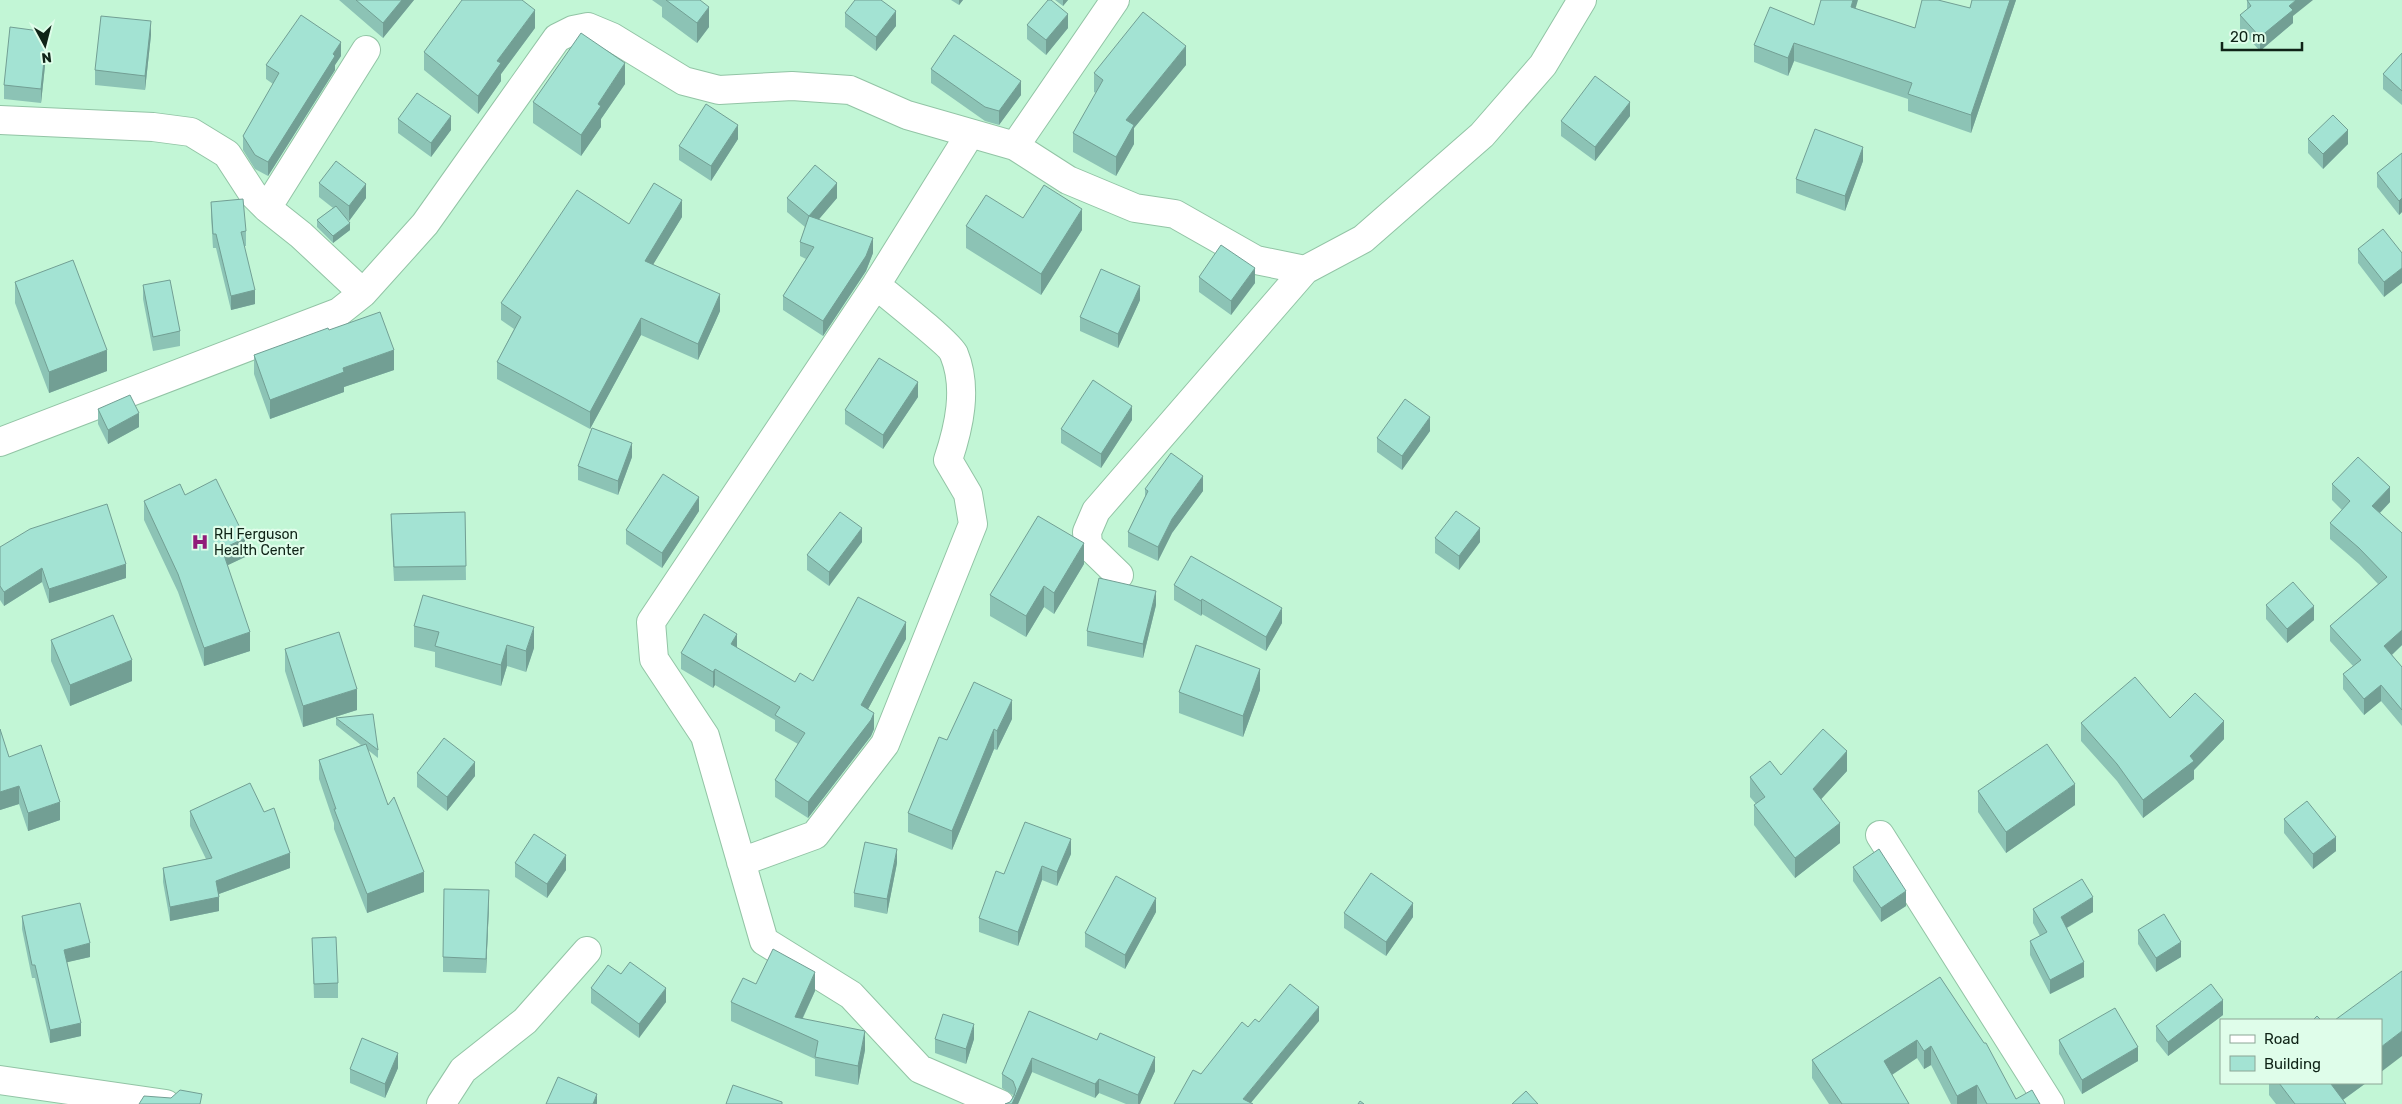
<svg xmlns="http://www.w3.org/2000/svg" width="2402" height="1104" font-family="Rubik,sans-serif">
<rect width="100%" height="100%" fill="#c2f6d6"/>
<g fill="none" stroke-linecap="round" stroke-linejoin="round">
<g stroke="#92c4a5" stroke-width="30">
<path id="minor" d="M0 120 153 127 191 132 227 154 253 194 267 208 301 235 363 293
M970 134 876 285 651 622 654 659 705 736 764 941 851 995 920 1069 1000 1104
M1015 146 1115 0
M267 208 366 50
M0 442 339 312 363 293 425 224 557 38 573 30 588 27 612 37 684 81 719 90 792 86 850 90 907 115 1015 146 1068 180 1135 208 1175 214 1256 260 1305 270 1363 239 1482 135 1543 65 1582 0
M1119 575 1088 545 1087 532 1096 511 1305 270
M1880 835 2050 1104
M741 862 815 835 885 744 973 524 968 494 948 460C959 427 968 388 954 354 951 345 888 295 876 285
M0 1080 166 1104
M441 1104 463 1070 525 1021 587 951"/>
</g>
<use href="#minor" stroke="#fff" stroke-width="28"/>
</g>
<path fill="#8cc3b5" d="M339 0H414L383 38Z
M652 0H700L709 27 697 43 662 17V7Z
M951 0H963L959 5Z
M1055 0H1068L1063 6Z
M1972 0H2016L1971 133 1908 111V99L1794 61 1788 76 1754 62V45L1814 25 1855 8 1915 28 1970 8Z
M2247 0 2293 16V23L2260 51 2240 29V15L2247 10Z
M845 13 896 26 876 51 845 27Z
M1027 25 1068 28 1046 55 1027 39Z
M535 28 501 74V81L478 114 424 70V52Z
M151 35 145 90 95 85V70Z
M47 47 41 103 4 99V85Z
M2402 53V105L2383 89V74Z
M341 56 335 65V70L268 176 255 169 243 150V136L273 84 266 79V65Z
M1186 65 1134 128V144L1116 176 1073 152V133L1096 93 1094 92V73Z
M931 69 1021 95 999 125 985 121 931 83Z
M625 84 601 119V127L581 156 533 123V102Z
M1630 116 1595 161 1561 136V121Z
M398 119 451 130 431 157 398 133Z
M738 139 711 181 679 160V146Z
M2308 139 2348 144 2323 169 2308 153Z
M2402 153V212L2399 215 2377 187V173Z
M1863 161 1845 211 1796 193V179Z
M319 183 366 198 349 221 346 218 350 230 333 243 317 227V220L333 208 319 197Z
M787 198H837L818 220 873 253 866 271 823 336 783 310V296L806 259 800 256V242L805 227 787 212Z
M211 202 246 231V246H244L255 304 231 310 216 248H213L211 216Z
M682 217 653 264 720 311 698 360 641 335 590 429 497 379V362L514 329 501 320V303L629 224Z
M1023 218 1082 230 1041 295 966 248V226Z
M2358 249 2402 253 2384 297 2358 263Z
M1199 277 1255 283 1231 315 1199 292Z
M15 282 107 371 49 393 15 303Z
M143 285 180 331V346L153 351 143 299Z
M1140 300 1118 348 1080 331V317Z
M329 330 394 370 344 387V392L270 419 254 374V355Z
M918 397 883 449 845 424V410Z
M98 409 139 427 108 444 98 424Z
M1132 420 1101 468 1061 443V429Z
M1430 431 1402 470 1377 452V438Z
M632 457 618 495 578 480V466Z
M2332 484 2390 502 2380 513 2402 533V645L2392 655 2402 667V726L2381 701 2364 715 2343 689V674L2353 666 2330 641V626L2378 584 2359 564 2330 539V523L2342 510 2332 500Z
M1145 489 1203 491 1172 533 1158 561 1128 547V532L1145 497Z
M185 495 245 557 227 565 250 651 204 666 178 592 144 520V501Z
M699 511 662 568 626 544V530Z
M465 512 466 580 394 581 391 528V514Z
M1435 538 1480 542 1459 570 1435 553Z
M862 542 829 586 807 570V555Z
M0 547 126 578 49 603 42 582 4 606 0 600Z
M1084 564 1054 614 1044 607 1026 637 990 616V595Z
M1174 585 1282 623 1266 651 1202 614 1201 616 1174 600Z
M1156 605 1143 658 1087 646V631Z
M2266 605 2314 620 2287 643 2266 619Z
M414 626 534 648 526 672 507 666 501 686 435 667V652L414 647Z
M906 639 868 709 874 729 871 736 808 818 775 797V780L798 744 775 731V720L715 685 713 688 681 669V653L737 648 795 682 813 681Z
M51 640 132 681 70 706 51 661Z
M285 649 357 710 303 727 285 671Z
M1260 690 1243 737 1179 713V692Z
M336 718 378 750V758L368 750 388 805 424 892 367 913 334 829V823L319 779V760L361 745 336 725Z
M2170 718 2224 739 2194 770V779L2143 818 2117 781 2081 741V723Z
M1012 719 997 750 994 749 952 850 908 832V813L947 740Z
M0 729 9 757 60 820 28 831 19 804 0 810Z
M1847 771 1821 799 1840 843 1795 878 1754 825V805L1756 804 1750 797V777Z
M417 773 475 776 447 811 417 787Z
M1978 791 2075 805 2006 853 1978 812Z
M190 811 290 868 219 894V911L170 921 163 882V868L206 859 190 826Z
M2284 819 2336 851 2313 869 2284 833Z
M1071 854 1057 886 1042 880 1018 946 979 932V918L1004 874Z
M515 863 566 870 547 898 515 877Z
M897 863 887 914 854 907V893Z
M1853 867 1906 906 1881 922 1853 881Z
M489 905 486 973 443 972V957Z
M2033 909 2093 912 2067 928 2084 977 2050 994 2030 955V941L2040 936 2033 923Z
M1156 912 1125 969 1085 947V933Z
M1344 913 1413 917 1386 956 1344 928Z
M22 916 90 957 67 962 81 1036 50 1043 35 978H32L22 929Z
M2138 930 2181 957 2156 972 2138 944Z
M312 938 338 983V998H314Z
M621 974 666 1002 639 1038 591 1003V988Z
M1940 977 2016 1099 2040 1104H1951L1931 1065 1924 1069 1917 1058 1892 1075 1909 1104H1829L1812 1078V1060Z
M756 984 815 991 803 1018 865 1050 858 1085 815 1076V1059L731 1021V1002Z
M1029 1011 1097 1040 1100 1033 1155 1057V1071L1140 1104H1126L1099 1093 1095 1098 1032 1072 1018 1104H1005L1010 1102 1013 1097V1095L1002 1088V1074Z
M2223 1015 2168 1056 2156 1041V1026Z
M935 1039H974L966 1064 935 1053Z
M2059 1040 2138 1061 2082 1094 2059 1054Z
M398 1068 385 1098 350 1083V1069Z
M2269 1083H2366L2343 1100 2346 1104H2276L2269 1095Z"/>
<path fill="#729f94" d="M402 0H414L383 38V23Z
M959 0H963L959 5Z
M1063 0H1068L1063 6Z
M1853 0H1858L1851 24V7Z
M2010 0H2016L1971 133V115Z
M2296 0H2313L2293 16V23L2260 51V37L2289 6Z
M709 7V27L697 43V23Z
M535 10V28L501 74V81L478 114V96L497 61Z
M896 11V26L876 51V37Z
M1068 14V28L1046 55V40Z
M151 21V35L145 90V76Z
M47 32V47L41 103V89Z
M341 42V56L335 65V70L268 176V162L333 54Z
M1794 43V61L1788 76V58Z
M1186 46V65L1134 128V144L1116 176V157L1126 120Z
M625 63V84L601 119V127L581 156V135L598 104Z
M1021 81V95L999 125V111Z
M1630 102V116L1595 161V147Z
M451 116V130L431 157V143Z
M738 125V139L711 181V166Z
M2348 130V144L2323 169V154Z
M1863 147V161L1845 211V196Z
M837 183V198L809 231V216Z
M366 184V198L349 221V206Z
M2402 198V212L2399 215V201Z
M682 200V217L645 278V261Z
M1082 209V230L1041 295V274Z
M350 223V230L333 243V236Z
M873 238V253L866 271 823 336V321Z
M1255 268V283L1231 315V301Z
M2402 268V283L2384 297V282Z
M1140 286V300L1118 348V334Z
M255 290V304L231 310V296Z
M720 294V311L698 360V344Z
M641 318V335L590 429V412Z
M107 350V371L49 393V372Z
M394 350V370L344 387V392L270 419V400L343 368Z
M918 382V397L883 449V435Z
M1132 406V420L1101 468V454Z
M139 413V427L108 444V430Z
M1430 417V431L1402 470V456Z
M632 443V457L618 495V481Z
M1203 476V491L1172 533 1158 561V547L1172 519Z
M2390 487V502L2372 521V506Z
M699 497V511L662 568V553Z
M862 528V542L829 586V572Z
M1480 528V542L1459 570V556Z
M245 538V557L222 568V549Z
M1084 543V564L1054 614V593Z
M126 564V578L49 603V589Z
M42 568V582L4 606V592Z
M1044 586V607L1026 637V616Z
M1156 591V605L1143 658V644Z
M1202 599V614L1201 616V601Z
M2314 606V620L2287 643V629Z
M1282 608V623L1266 651V637Z
M906 622V639L861 722V705Z
M534 627V648L526 672V651Z
M2402 630V645L2384 662V646Z
M250 632V651L204 666V648Z
M737 634V650L731 644Z
M507 645V666L501 686V665Z
M132 660V681L70 706V685Z
M715 669V685L713 688V672Z
M1260 669V690L1243 737V716Z
M2381 685V701L2364 715V699Z
M357 689V710L303 727V706Z
M1012 700V719L997 750V731Z
M874 713V729L871 736 808 818V802Z
M2224 721V739L2194 770V779L2143 818V800L2190 756Z
M994 729V749L952 850V831Z
M1847 751V771L1813 808V789Z
M475 762V776L447 811V797Z
M2075 784V805L2006 853V832Z
M19 786V804L0 810V792Z
M60 802V820L28 831V813Z
M1840 823V843L1795 878V858Z
M2336 837V851L2313 869V854Z
M1071 839V854L1057 886V872Z
M897 849V863L887 914V899Z
M290 853V868L216 895V881Z
M566 855V870L547 898V884Z
M1042 866V880L1018 946V932Z
M424 872V892L367 913V894Z
M489 890V905L486 973V959Z
M1906 891V906L1881 922V908Z
M219 897V911L170 921V907Z
M2093 897V912L2061 931V917Z
M1156 898V912L1125 969V955Z
M1413 903V917L1386 956V942Z
M2181 942V957L2156 972V958Z
M90 943V957L64 963V950Z
M2084 962V977L2050 994V980Z
M815 972V991L796 1032 795 1017Z
M666 988V1002L639 1038V1024Z
M2223 1000V1015L2168 1056V1042Z
M1319 1007V1021L1250 1104 1243 1099Z
M81 1023V1036L50 1043V1030Z
M974 1024V1039L966 1064V1049Z
M865 1031V1050L858 1085V1066Z
M2402 1031V1056L2381 1072V1047Z
M1917 1040V1058L1884 1080V1061Z
M1931 1046V1065L1924 1069V1051Z
M2138 1047V1061L2082 1094V1080Z
M398 1053V1068L385 1098V1084Z
M1155 1057V1071L1140 1104H1138V1095Z
M1032 1058V1072L1018 1104H1012Z
M1099 1079V1093L1095 1098V1084Z
M2332 1083H2366L2337 1104 2331 1084Z
M1977 1085V1104H1957V1096Z
M597 1094V1104H593Z"/>
<path fill="#a3e3d3" stroke="#729f94" d="M356 0H402L383 23Z
M462 0H522L535 10 497 61 501 63 478 96 424 52Z
M666 0H700L709 7 697 23Z
M855 0H881L896 11 876 37 845 13Z
M1048 0H1051L1068 14 1046 40 1027 25Z
M1821 0H1853L1851 7 1915 28 1922 0H1938L1970 8 1972 0H2010L1971 115 1908 94 1912 83 1794 43 1788 58 1754 45 1770 7 1814 25Z
M2247 0H2296L2289 6 2293 10 2260 37 2240 15 2251 6Z
M1143 12 1186 46 1126 120 1134 125 1116 157 1073 133 1103 80 1094 73Z
M301 15 341 42 333 54 335 56 268 162 255 155 243 136 279 73 266 65Z
M101 16 151 21 145 76 95 70Z
M10 27 47 32 41 89 4 85Z
M581 33 625 63 598 104 601 106 581 135 533 102Z
M954 35 1021 81 999 111 985 107 931 69Z
M2402 53V91L2383 74Z
M1595 76 1630 102 1595 147 1561 121Z
M417 93 451 116 431 143 398 119Z
M706 104 738 125 711 166 679 146Z
M2333 115 2348 130 2323 154 2308 139Z
M1815 129 1863 147 1845 196 1796 179Z
M2402 153V198L2399 201 2377 173Z
M336 161 366 184 349 206 319 183Z
M815 165 837 183 809 216 787 198Z
M654 183 682 200 645 261 720 294 698 344 641 318 590 412 497 362 521 317 501 303 577 190 629 224Z
M1044 185 1082 209 1041 274 966 226 986 195 1023 218Z
M243 199 246 231 241 232 255 290 231 296 216 234H213L211 202Z
M336 206 350 223 333 236 317 220Z
M809 216 873 238 866 256 823 321 783 296 814 247 800 242Z
M2383 229 2402 253V268L2384 282 2358 249Z
M1221 245 1255 268 1231 301 1199 277Z
M73 260 107 350 49 372 15 282Z
M1101 269 1140 286 1118 334 1080 317Z
M170 280 180 331 153 337 143 285Z
M380 312 394 350 343 368 344 372 270 400 254 355 328 328 329 330Z
M879 358 918 382 883 435 845 410Z
M1093 380 1132 406 1101 454 1061 429Z
M130 395 139 413 108 430 98 409Z
M1405 399 1430 417 1402 456 1377 438Z
M592 428 632 443 618 481 578 466Z
M1171 453 1203 476 1172 519 1158 547 1128 532 1148 491 1145 489Z
M2358 457 2390 487 2372 506 2402 533V630L2384 646 2402 667V710L2381 685 2364 699 2343 674 2361 660 2330 626 2387 577 2359 548 2330 523 2350 501 2332 484Z
M663 474 699 497 662 553 626 530Z
M216 479 245 538 222 549 250 632 204 648 178 574 144 501 180 484 185 495Z
M107 504 126 564 49 589 42 568 4 592 0 586V547L30 529Z
M1456 511 1480 528 1459 556 1435 538Z
M465 512 466 566 394 567 391 514Z
M840 512 862 528 829 572 807 555Z
M1038 516 1084 543 1054 593 1044 586 1026 616 990 595Z
M1191 556 1282 608 1266 637 1202 599 1201 601 1174 585Z
M1099 578 1156 591 1143 644 1087 631Z
M2293 582 2314 606 2287 629 2266 605Z
M423 595 534 627 526 651 507 645 501 665 435 646 439 632 414 626Z
M858 597 906 622 861 705 874 713 871 720 808 802 775 780 805 733 775 715 780 707 715 669 713 672 681 653 704 614 737 634 731 644 795 682 800 673 813 681Z
M113 615 132 660 70 685 51 640Z
M339 632 357 689 303 706 285 649Z
M1196 645 1260 669 1243 716 1179 692Z
M2135 677 2170 718 2195 693 2224 721 2190 756 2194 761 2143 800 2117 764 2081 723Z
M974 682 1012 700 997 731 994 729 952 831 908 813 939 737 947 740Z
M373 714 378 750 336 718Z
M0 729 9 757 41 745 60 802 28 813 19 786 0 792Z
M1823 729 1847 751 1813 789 1840 823 1795 858 1754 805 1765 797 1750 777 1770 761 1781 775Z
M444 738 475 762 447 797 417 773Z
M366 744 388 805 394 797 424 872 367 894 334 809H336L319 760Z
M2047 744 2075 784 2006 832 1978 791Z
M250 783 264 812 274 808 290 853 216 881 219 897 170 907 163 868 212 858 190 811Z
M2307 801 2336 837 2313 854 2284 819Z
M1025 822 1071 839 1057 872 1042 866 1018 932 979 918 996 871 1004 874Z
M534 834 566 855 547 884 515 863Z
M865 842 897 849 887 899 854 893Z
M1879 849 1906 891 1881 908 1853 867Z
M1371 873 1413 903 1386 942 1344 913Z
M1116 876 1156 898 1125 955 1085 933Z
M2082 879 2093 897 2061 917 2084 962 2050 980 2030 941 2047 932 2033 909Z
M444 889 489 890 486 959 443 957Z
M80 903 90 943 64 950 81 1023 50 1030 35 965H32L22 916Z
M2164 914 2181 942 2156 958 2138 930Z
M336 937 338 983 314 984 312 938Z
M773 949 815 972 795 1017 865 1031 858 1066 815 1057 818 1041 731 1002 743 978 756 984Z
M630 962 666 988 639 1024 591 988 608 965 621 974Z
M2402 971V1031L2381 1047V1020H2335Z
M1940 977 1984 1043H1986L2016 1099 2032 1090 2040 1104H1987L1977 1085 1957 1096 1931 1046 1924 1051 1917 1040 1884 1061 1909 1104H1842L1812 1060Z
M1290 984 1319 1007 1243 1099 1253 1104H1174L1193 1070 1201 1074 1242 1022 1248 1027 1255 1019 1259 1022Z
M2211 984 2223 1000 2168 1042 2156 1026Z
M2115 1008 2138 1047 2082 1080 2059 1040Z
M1029 1011 1097 1040 1100 1033 1155 1057 1138 1095 1099 1079 1095 1084 1032 1058 1012 1104H1005L1010 1102 1014 1096 1016 1089 1013 1081 1002 1074Z
M943 1014 974 1024 966 1049 935 1039Z
M2317 1016 2321 1020H2313Z
M362 1038 398 1053 385 1084 350 1069Z
M558 1077 597 1094 593 1104H546Z
M2279 1083H2332L2331 1084 2346 1104H2295Z
M733 1085 782 1102V1104H726Z
M180 1090 202 1094 200 1104H139L144 1096 171 1098Z
M1526 1091 1538 1104H1512Z
M1360 1101 1364 1104H1358Z"/>
<defs>
<g id="hospital-bare" transform="scale(1.35)"><path d="M-5-5h3v3.5h4V-5h3V5h-3V1.5h-4V5h-3Z" fill="#911b7a" stroke="#dffdea" stroke-width="2.5" paint-order="stroke"/></g>
</defs>
<g fill-rule="evenodd">
<use href="#hospital-bare" x="200" y="542"/>
</g>
<g text-anchor="middle" dominant-baseline="central" stroke-width="4.5" stroke-linejoin="round" paint-order="stroke">
<g font-size="14" fill="#0f2317" stroke="#dffdea" text-anchor="start">
<text x="214" y="534">RH Ferguson<tspan x="214" dy="16">Health Center</tspan></text>
</g>
</g>
<rect x="2220" y="1019" width="162" height="65" fill="#dffdea" stroke="#8ca696"/>
<rect x="2230" y="1035" width="25" height="8" fill="#ffffff" stroke="#8ca696"/>
<text x="2264" y="1044" font-size="15" fill="#0f2317">Road</text>
<rect x="2230" y="1056" width="25" height="15" fill="#a3e3d3" stroke="#8ca696"/>
<text x="2264" y="1069" font-size="15" fill="#0f2317">Building</text>
<g transform="translate(45 45) rotate(173)" stroke="#dffdea" stroke-width="4" paint-order="stroke">
<path d="M0-4L9 19L0 12L-9 19Z" fill="#0f2317"/>
<text y="-8" font-size="14" font-weight="bold" text-anchor="middle" fill="#0f2317">N</text>
</g>
<path d="M2222 42v8h80v-8" fill="none" stroke="#0f2317" stroke-width="2.5"/>
<text x="2230" y="42" font-size="15" fill="#0f2317" stroke="#dffdea" stroke-width="4" paint-order="stroke">20 m</text>
</svg>
